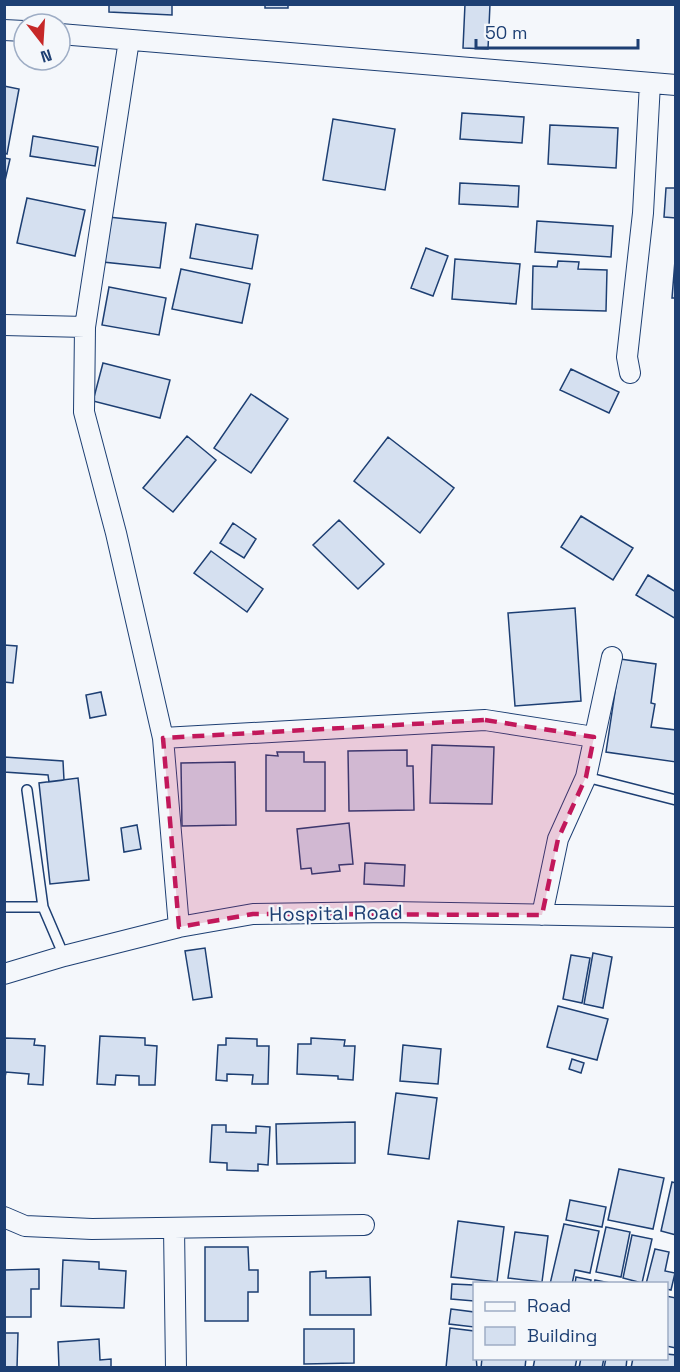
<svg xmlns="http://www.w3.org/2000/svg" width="680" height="1372" font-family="'Space Grotesk',sans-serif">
<rect width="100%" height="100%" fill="#f4f7fb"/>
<path fill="#d5e0f0" stroke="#1d3f73" stroke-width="1.5" d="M109 4H172V15L109 12Z
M265 4H288V8H265Z
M465 4H490L488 49 463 48Z
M4 86 19 89 7 154 4 153Z
M462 113 524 117 522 143 460 139Z
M333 119 395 129 385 190 323 180Z
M550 125 618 128 616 168 548 164Z
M33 136 98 147 95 166 30 156Z
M4 158 10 159 4 185Z
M460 183 519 186 518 207 459 204Z
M666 188H676V218L664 217Z
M27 198 85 210 75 256 17 243Z
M108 217 166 223 160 268 103 262Z
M537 221 613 226 611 257 535 252Z
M196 224 258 235 252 269 190 258Z
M426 248 448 256 433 296 411 288Z
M676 248V298H672Z
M455 259 520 264 516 304 452 299Z
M558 261 579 262 578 269 607 270 606 311 532 309 533 266 557 267Z
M181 269 250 284 242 323 172 309Z
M109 287 166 298 159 335 102 325Z
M103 363 170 380 160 418 93 401Z
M571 369 619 392 609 413 560 390Z
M251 394 288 419 251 473 214 448Z
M187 436 216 460 173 512 143 488Z
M388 437 454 488 420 533 354 481Z
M581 516 633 548 613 580 561 547Z
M339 520 384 564 358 589 313 545Z
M233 523 256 539 244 558 220 543Z
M211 551 263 589 247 612 194 573Z
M648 575 676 592V619L636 595Z
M575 608 581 701 515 706 508 613Z
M4 645 17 646 13 683 4 682Z
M620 659 656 664 651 703 655 704 651 727 676 730V762L606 752Z
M101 692 106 715 90 718 86 695Z
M432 745 494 747 492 804 430 803Z
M407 750V766H413L414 810 349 811 348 751Z
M277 752H304V762H325V811H266V755L278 756Z
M4 757 63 761 64 780 49 782 48 775 4 772Z
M235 762 236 825 182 826 181 763Z
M78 778 89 880 50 884 39 783Z
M349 823 353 864 339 865 340 871 312 874 311 868 301 869 297 829Z
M137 825 141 849 124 852 121 828Z
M365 863 405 865 404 886 364 884Z
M205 948 212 997 193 1000 185 951Z
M593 953 612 957 603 1008 584 1004Z
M571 955 590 958 582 1003 563 999Z
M558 1006 608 1019 597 1060 547 1047Z
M100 1036 145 1038V1045L157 1046 155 1085H139V1076L116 1075 115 1085 97 1084Z
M4 1038 35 1039 34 1045 45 1046 43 1085 28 1084 29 1074 6 1072 4 1082Z
M226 1038 257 1039V1046H269L268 1084H252L253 1075 227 1074V1081L216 1080 218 1045H226Z
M311 1038 345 1040 344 1046H355L353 1080 338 1079V1076L297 1074 298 1044H311Z
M403 1045 441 1049 438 1084 400 1081Z
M572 1059 584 1063 581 1073 569 1069Z
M396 1093 437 1098 429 1159 388 1154Z
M355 1122V1163L277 1164 276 1124Z
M212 1125H226V1132L256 1133V1126L270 1127 268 1165 258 1164V1171L227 1170V1163L210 1162Z
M619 1169 664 1178 653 1229 608 1220Z
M672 1182 676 1183V1235L661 1231Z
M570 1200 606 1207 602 1227 566 1220Z
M458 1221 504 1227 497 1282 451 1277Z
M564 1224 599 1231 590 1273 575 1270 572 1284H550Z
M606 1227 630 1232 621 1277 596 1272Z
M515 1232 548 1236 542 1282 508 1278Z
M632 1235 652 1239 642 1283 623 1278Z
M205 1247H248L249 1270H258V1292H248V1321H205Z
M655 1249 669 1252 665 1271 675 1273 671 1290 666 1289V1284H646Z
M63 1260 99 1262V1269L126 1271 124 1308 61 1306Z
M39 1269V1289H31V1317H4V1270Z
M326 1271V1278L370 1277 371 1315H310V1272Z
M576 1277 591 1280 590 1284H575Z
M595 1280 615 1284H594Z
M452 1284 474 1285V1301L451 1299Z
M666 1296 676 1298V1348L666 1346Z
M451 1309 474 1312V1327L449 1324Z
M450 1328 474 1331 477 1368H446Z
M304 1329H354V1363L304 1364Z
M4 1333H18L17 1368H4Z
M99 1339 100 1360 111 1359V1368H59L58 1342Z
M666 1354 676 1355V1368H631L633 1358H666Z
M482 1358H526L525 1368H481Z
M535 1358H577L575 1368H533Z
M581 1358H604L602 1368H579Z
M606 1358H627L626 1368H604Z"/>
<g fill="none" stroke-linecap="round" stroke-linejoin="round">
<g stroke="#1d3f73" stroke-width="12">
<path id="service" d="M586 777 676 800
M4 907H43L27 790
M43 907 64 956"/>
</g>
<g stroke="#1d3f73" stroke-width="22">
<path id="minor" d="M4 30 24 31
M60 34 676 85
M129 40 85 327 84 412 116 533 163 738 179 927
M4 325 85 327
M630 373 627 357 643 213 650 83
M163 738 485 720 594 737
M542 915 558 839 586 777 612 657
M4 974 64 956 179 927 253 914 390 912 676 917
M4 1217 25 1226 92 1229 364 1225
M174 1228 176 1368"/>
</g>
<use href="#service" stroke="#f4f7fb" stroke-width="9"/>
<use href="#minor" stroke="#f4f7fb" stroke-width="20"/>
</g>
<path fill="#c2185b" fill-opacity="0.2" stroke="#c2185b" stroke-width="4.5" stroke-dasharray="12 8" stroke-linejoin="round" d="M485 720 594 737 586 777 558 839 542 915 253 914 179 927 163 738Z"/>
<g text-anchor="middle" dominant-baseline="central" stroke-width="4.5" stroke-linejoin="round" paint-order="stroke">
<g font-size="20" fill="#1d3f73" stroke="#f4f7fb">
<text transform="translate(336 913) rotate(-1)">Hospital Road</text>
</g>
</g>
<rect width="680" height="1372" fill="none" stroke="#1d3f73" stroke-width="12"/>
<rect x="473" y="1282" width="195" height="78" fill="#f4f7fb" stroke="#9eadc5" stroke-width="1.5"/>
<rect x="485" y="1302" width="30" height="9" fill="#f4f7fb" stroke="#9eadc5" stroke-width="1.5"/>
<text x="527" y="1312" font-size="18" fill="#1d3f73">Road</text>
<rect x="485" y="1327" width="30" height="18" fill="#d5e0f0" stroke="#9eadc5" stroke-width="1.5"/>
<text x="527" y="1342" font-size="18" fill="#1d3f73">Building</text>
<g transform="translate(42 42) rotate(163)"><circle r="28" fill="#f4f7fb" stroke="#9eadc5" stroke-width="1.5"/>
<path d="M0-4.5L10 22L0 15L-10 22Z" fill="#c62828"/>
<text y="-9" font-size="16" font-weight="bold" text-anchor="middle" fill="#1d3f73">N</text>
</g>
<path d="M476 39v9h162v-9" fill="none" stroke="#1d3f73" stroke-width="3"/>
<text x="485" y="39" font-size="18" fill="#1d3f73" stroke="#f4f7fb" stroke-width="4.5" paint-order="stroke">50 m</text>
</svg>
